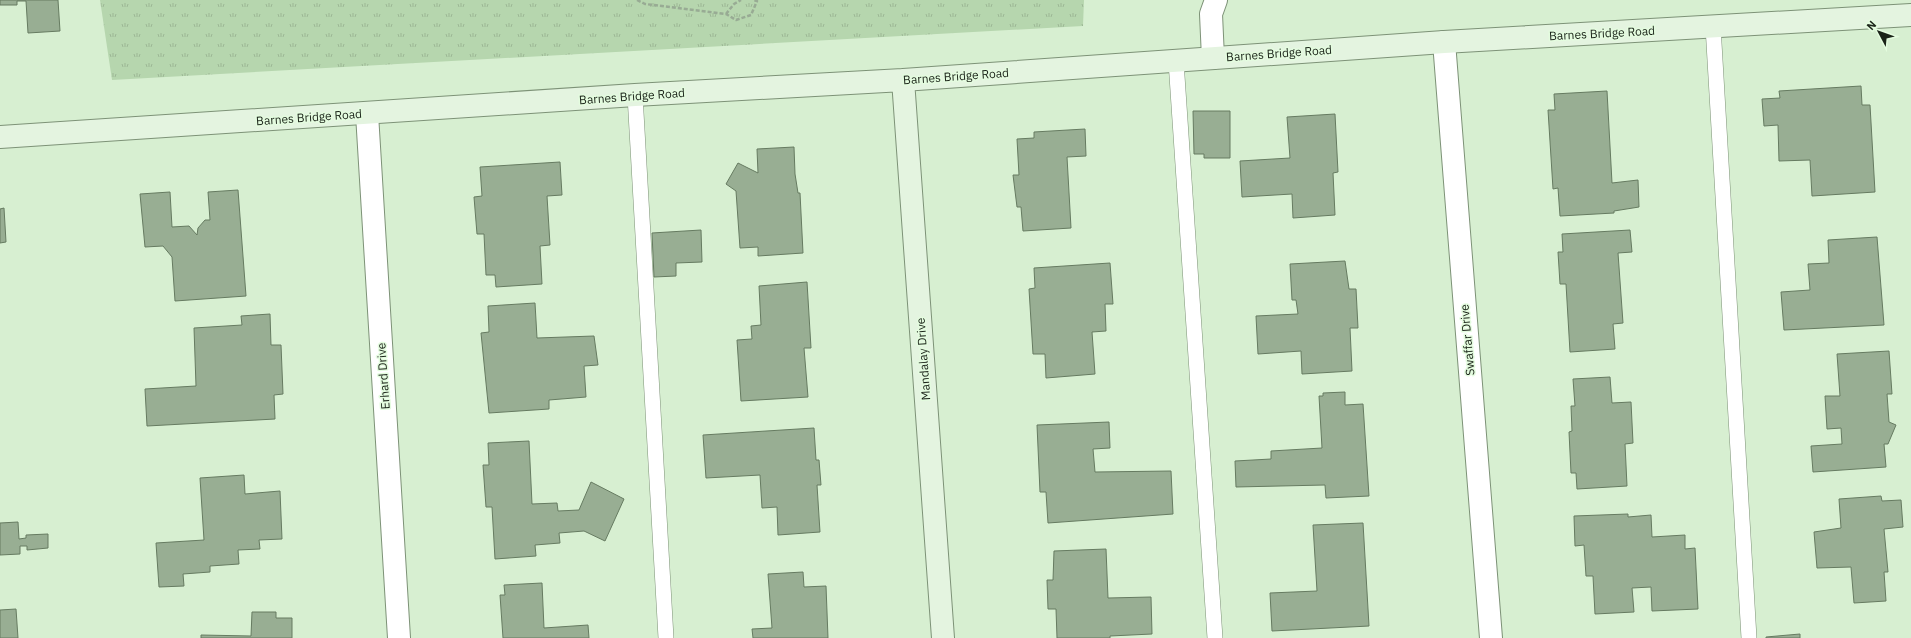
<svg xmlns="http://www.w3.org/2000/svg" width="1911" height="638" font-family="'IBM Plex Sans',sans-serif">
<defs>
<pattern id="grass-tufts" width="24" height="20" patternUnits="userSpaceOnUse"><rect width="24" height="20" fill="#b6d6ae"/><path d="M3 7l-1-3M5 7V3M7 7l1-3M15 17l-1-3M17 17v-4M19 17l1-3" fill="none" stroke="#9cb795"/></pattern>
</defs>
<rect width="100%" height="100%" fill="#d7efd1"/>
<path fill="url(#grass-tufts)" d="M100 0H1084L1083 26 112 80Z"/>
<path fill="#98ae93" stroke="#667b61" d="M0 0H58L60 31 28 33 26 1H17V5H0Z
M1861 86 1862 105H1870L1875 192 1812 196 1810 160 1779 161 1778 125 1764 126 1762 99 1780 98 1779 91Z
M1607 91 1612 183 1638 180 1639 207 1614 211V213L1560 216 1558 188 1553 189 1548 110H1555L1554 94Z
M1193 111H1230V158H1204V154H1194Z
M1335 114 1338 172 1333 173 1335 215 1293 218 1292 194 1242 197 1240 161 1290 158 1287 117Z
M1085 129 1086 156 1067 157 1071 228 1023 231 1021 207H1017L1013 175H1019L1017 139 1034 138V132Z
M794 147 795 174 798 193H800L803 253 758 256V247L740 248 736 191 726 184 738 163 758 173 757 149Z
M560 162 562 195 547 196 550 245 540 246 542 284 496 287 495 275H486L484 234H477L474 197 482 196 480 167Z
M238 190 246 296 175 301 172 257 163 246 145 247 140 194 170 192 172 227 189 226 197 235 198 228 205 220H210L208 192Z
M4 208 6 242 0 243V209Z
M701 230 702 262 676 263V276L654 277 652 233Z
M1630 230 1632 252 1618 253 1623 323 1613 324 1615 349 1570 352 1566 284H1560L1558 252H1563L1562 234Z
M1877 237 1884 325 1784 330 1781 292 1810 290 1808 264 1829 263 1828 240Z
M1345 261 1349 289H1356L1358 328H1350L1352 371 1302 374 1301 351 1258 354 1256 316 1298 314 1296 300H1292L1290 264Z
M1110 263 1113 304H1105L1106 331 1092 332 1095 374 1046 378 1045 354H1033L1029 289 1035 288 1034 268Z
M807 282 811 348H804L808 397 741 401 737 340 752 339 751 326 761 325 759 286Z
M535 303 537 338 594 336 598 365 584 366 586 397 549 400V409L489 413 481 333 489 332 488 306Z
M270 314 271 345H281L283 394 274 395 275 419 147 426 145 389 196 386 194 328 242 325 241 316Z
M1889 351 1892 394H1887L1889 422 1896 425 1888 444H1884L1886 467 1813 472 1811 446 1842 444 1841 428 1827 429 1825 396H1840L1837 354Z
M1610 377 1612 403 1631 402 1633 443 1625 444 1627 486 1577 489 1576 473H1571L1569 432 1572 431 1571 406H1575L1573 379Z
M1345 392V405L1363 404 1369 496 1326 498 1325 485 1236 487 1235 461 1271 459V451L1322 448 1319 396H1323V393Z
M1109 422 1110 448 1093 449 1095 472 1171 471 1173 514 1048 523 1046 492H1040L1037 425Z
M814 428 816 460H819L821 485H817L820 532 778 535 777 507 762 508 760 475 706 478 703 435Z
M529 441 532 504 557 503 558 511 579 510 591 482 624 499 605 541 584 531 559 533 560 543 535 545 536 556 495 559 492 507H486L483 465H489L488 443Z
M244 475 245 494 280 491 282 539 259 540 260 549 238 550 239 564 210 566V572L183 574 184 586 159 587 156 543 204 540 200 478Z
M1881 496 1882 501 1901 500 1903 527 1884 529 1888 572H1884L1886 601 1854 603 1851 567 1817 568 1814 532 1841 528 1839 499Z
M1628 514V517L1651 515 1652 537 1685 535V549L1695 548 1698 609 1652 611 1651 587 1632 588 1634 612 1595 614 1593 576H1586L1584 545 1575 546 1574 516Z
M18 522 19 539 26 538V535L48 534V548L27 550V546H20V554L0 555V523Z
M1363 523 1369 626 1272 631 1270 593 1317 591 1313 525Z
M1106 549 1108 598 1151 597 1152 634 1110 636V638H1057L1056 609H1048L1047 580H1053L1054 551Z
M803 572 804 587 826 586 828 638H753L752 629 772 628 768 574Z
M542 583 544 628 588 625 589 638H503L500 595H505L504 585Z
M16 609 18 638H0V610Z
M252 612H276V618H292V638H201V635L251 636Z
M1800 634V638H1766V637Z"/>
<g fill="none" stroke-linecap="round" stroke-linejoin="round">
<g stroke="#7d9277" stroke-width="16">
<path id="lane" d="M1713 26 1749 638
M1176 61 1215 638
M635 95 666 638"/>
</g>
<g stroke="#7d9277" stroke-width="24">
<path id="street" d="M1444 42 1491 638
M1213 58 1211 14 1216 0
M367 114 399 638"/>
</g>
<g stroke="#7d9277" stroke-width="24">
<path id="secondary" d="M903 80 943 638
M0 137 635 95 903 80 1444 42 1911 15"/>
</g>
<path stroke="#98ab94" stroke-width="2.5" stroke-dasharray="4 2" stroke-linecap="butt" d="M637 0 645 4 726 14 736 20 751 15 757 1 753 0
M726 14 734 4 741 0"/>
<use href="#lane" stroke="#fff" stroke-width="15"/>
<use href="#street" stroke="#fff" stroke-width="22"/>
<use href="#secondary" stroke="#e4f4e0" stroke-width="22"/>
</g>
<g text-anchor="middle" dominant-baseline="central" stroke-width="3" stroke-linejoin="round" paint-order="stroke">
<g font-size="12" fill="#1a2318" stroke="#e4fcdf">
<text transform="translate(1602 33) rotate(-3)">Barnes Bridge Road</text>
<text transform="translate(1279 53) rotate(-4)">Barnes Bridge Road</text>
<text transform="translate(956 76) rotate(-4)">Barnes Bridge Road</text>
<text transform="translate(632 96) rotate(-4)">Barnes Bridge Road</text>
<text transform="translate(309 117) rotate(-4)">Barnes Bridge Road</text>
<text transform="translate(1467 340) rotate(-95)">Swaffar Drive</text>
<text transform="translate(923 359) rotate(-94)">Mandalay Drive</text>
<text transform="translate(383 376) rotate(-94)">Erhard Drive</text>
</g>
</g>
<g transform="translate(1879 32) rotate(311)" stroke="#e4fcdf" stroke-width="3" paint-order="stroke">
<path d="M0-3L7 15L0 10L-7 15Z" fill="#1a2318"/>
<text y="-6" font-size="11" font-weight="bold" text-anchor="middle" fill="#1a2318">N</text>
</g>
</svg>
